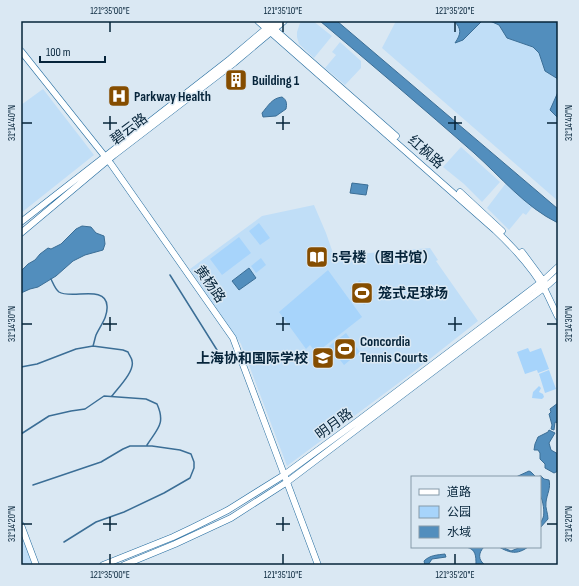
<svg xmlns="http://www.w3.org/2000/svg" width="579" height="586" font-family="'Sofia Sans Condensed','Noto Sans SC',sans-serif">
<rect width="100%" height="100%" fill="#dae8f3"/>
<path fill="#c0def7" d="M302 21H313L332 36 314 58 299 44 297 37V32L300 23Z
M396 21H558V201L382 48Z
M340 42 361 61V68L345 85 325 68 336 55 332 52Z
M43 89 94 155 21 213V105Z
M461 147 500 182 482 202 464 184 443 167Z
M506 183 533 206 526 215 523 213 509 230 487 208Z
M314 205 326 233 334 256 430 248 438 260 436 261 478 321 412 373 287 466 241 344 190 269 262 216Z
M21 535 33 565H21Z"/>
<path fill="#a7d4fb" d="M259 223 270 238 260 245 249 231Z
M239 237 251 253 222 275 210 259Z
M261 258 266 265 256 273 251 266Z
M328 270 362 317 316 353 310 345 306 349 279 312Z
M360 280 374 297 364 305 350 288Z
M346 333 360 352 344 365 329 346Z
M528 348 530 352 541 348 549 369 538 373 537 370 525 374 517 352Z
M549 370 556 389 545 393 539 374Z
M539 386 541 388 539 392 543 394 544 397 542 399 532 398 533 392Z"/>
<path fill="#528ebd" stroke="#3b6e96" d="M320 21H337L558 209V223C525 207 501 177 474 153 424 109 372 65 320 21Z
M454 21H482L463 40 455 43C461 34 462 29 454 21Z
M490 21H556L558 33V81V79L545 71 539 53 533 47 507 38 499 25Z
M558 92V115L557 117 550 110Z
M282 97C287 100 287 104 286 109L276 116 263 117 262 113C268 106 272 98 282 97Z
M352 183 368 185 366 195 350 193Z
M82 226 91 227 96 233 104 236 105 244 103 250 85 255 73 261 56 276 38 287 30 289 21 293V271L28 264 35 260 40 254 48 248 51 249 61 244 76 229Z
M249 268 256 278 239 290 232 281Z
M558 403V423L555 422 554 430 551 429 552 425 549 414 551 412 550 409Z
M549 430 555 433 549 443 551 450 558 454V471L554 473 545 468V464L540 459V453L538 450H534L535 444 538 437 548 432Z
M529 471 531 472 536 477 541 476 544 479 549 480C551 488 547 494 546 502 545 508 548 513 548 519L540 528C540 523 541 522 543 518 545 513 543 500 540 495V477H516Z
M466 547H484C478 553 478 560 485 565H476C476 556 476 549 466 547Z
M499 547H502L511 551 521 547H528C517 555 510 553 499 547Z
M445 554 446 557 432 559 428 565H425L424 561C430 555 437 555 445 554Z"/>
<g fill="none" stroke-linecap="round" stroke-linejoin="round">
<path stroke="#3b6e96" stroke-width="1.5" d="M170 275 217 350
M51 279C53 283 55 289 59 292 71 300 106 284 107 306 108 317 100 326 96 335 95 338 94 343 93 346
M21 367 37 364 76 349 93 346 123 350 128 352C129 355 132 358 132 361 135 371 118 388 112 396
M21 434 49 416 71 411 85 409 104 396 146 399 157 404C166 424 157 429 147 445
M33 485 101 462 123 449 130 446H152L180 450 191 454 194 462V468L190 478 164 493 124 512 96 522 64 542"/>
<g stroke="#246c9f" stroke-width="7">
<path id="minor" d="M258 21 495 230C514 248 533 268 546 292 550 300 554 309 558 317
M265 21 396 136
M21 51 111 164 233 338 318 565
M460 192 502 231
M21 222 230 59 275 21
M21 233 114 155 234 63 284 21
M522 252 545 283
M21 525 36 565
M103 565 173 537 192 528 228 510 284 475 359 420 485 325 544 280 558 267
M124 565 175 544 231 518 287 482 549 284 558 276"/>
</g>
<use href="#minor" stroke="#fff" stroke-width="6"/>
</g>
<path fill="none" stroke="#06243a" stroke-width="1.5" d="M110 22V32M283 22V32M455 22V32M110 116V130M283 116V130M455 116V130M22 123H32M103 123H117M276 123H290M448 123H462M547 123H557M110 317V331M283 317V331M455 317V331M22 324H32M103 324H117M276 324H290M448 324H462M547 324H557M110 517V531M283 517V531M22 524H32M103 524H117M276 524H290M547 524H557M110 554V564M283 554V564M455 554V564"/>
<defs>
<g id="building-square" transform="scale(1.15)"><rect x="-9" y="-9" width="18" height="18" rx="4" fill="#854d00" stroke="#dae8f3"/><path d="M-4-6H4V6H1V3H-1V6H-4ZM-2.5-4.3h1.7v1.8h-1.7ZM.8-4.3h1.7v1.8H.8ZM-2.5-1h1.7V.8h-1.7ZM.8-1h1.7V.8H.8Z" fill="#fff"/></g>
<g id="hospital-square" transform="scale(1.15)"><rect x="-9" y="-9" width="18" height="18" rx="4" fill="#854d00" stroke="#dae8f3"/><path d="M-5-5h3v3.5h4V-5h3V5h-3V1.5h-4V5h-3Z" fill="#fff"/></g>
<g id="library-square" transform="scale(1.15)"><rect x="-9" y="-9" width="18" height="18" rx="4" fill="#854d00" stroke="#dae8f3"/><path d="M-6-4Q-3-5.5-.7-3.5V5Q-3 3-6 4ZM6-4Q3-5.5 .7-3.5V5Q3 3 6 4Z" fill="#fff"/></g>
<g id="stadium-square" transform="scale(1.15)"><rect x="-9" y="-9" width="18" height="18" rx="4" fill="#854d00" stroke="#dae8f3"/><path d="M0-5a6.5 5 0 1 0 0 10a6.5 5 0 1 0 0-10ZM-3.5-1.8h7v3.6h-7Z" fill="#fff"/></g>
<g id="school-square" transform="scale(1.15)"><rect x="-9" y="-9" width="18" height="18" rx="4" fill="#854d00" stroke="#dae8f3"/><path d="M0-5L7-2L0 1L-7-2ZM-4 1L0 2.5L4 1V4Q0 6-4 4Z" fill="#fff"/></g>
</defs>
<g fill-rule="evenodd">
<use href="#building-square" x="236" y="80"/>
<use href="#hospital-square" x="119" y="96"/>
<use href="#library-square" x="317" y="257"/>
<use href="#stadium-square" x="362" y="293"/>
<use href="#stadium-square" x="345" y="349"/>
<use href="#school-square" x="323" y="358"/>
</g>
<g text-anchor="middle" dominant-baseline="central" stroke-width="3" stroke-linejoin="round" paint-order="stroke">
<g font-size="14" font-weight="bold" fill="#06243a" stroke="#dae8f3" text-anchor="start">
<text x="252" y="80">Building 1</text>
<text x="134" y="96">Parkway Health</text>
<text x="332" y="257">5号楼（图书馆）</text>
<text x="378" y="293">笼式足球场</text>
<text x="360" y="341">Concordia<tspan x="360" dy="16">Tennis Courts</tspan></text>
<text x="308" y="358" text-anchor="end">上海协和国际学校</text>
</g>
<g font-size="14" fill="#06243a" stroke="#dae8f3">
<text transform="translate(129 129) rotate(-37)">碧云路</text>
<text transform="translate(426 152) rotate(41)">红枫路</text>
<text transform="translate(210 284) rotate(55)">黄杨路</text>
<text transform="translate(334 424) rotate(-36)">明月路</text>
</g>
</g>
<rect width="579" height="586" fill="none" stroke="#dae8f3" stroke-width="44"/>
<rect x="411" y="476" width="130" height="72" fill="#dae8f3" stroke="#859aa9"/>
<rect x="419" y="489" width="20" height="6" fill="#ffffff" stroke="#859aa9"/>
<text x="447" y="496" font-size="12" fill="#06243a">道路</text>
<rect x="419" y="506" width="20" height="12" fill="#a7d4fb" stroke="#859aa9"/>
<text x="447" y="516" font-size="12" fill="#06243a">公园</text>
<rect x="419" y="526" width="20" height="12" fill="#528ebd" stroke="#859aa9"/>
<text x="447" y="536" font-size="12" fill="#06243a">水域</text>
<path d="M40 56v6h65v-6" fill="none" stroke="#06243a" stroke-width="2"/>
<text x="46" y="56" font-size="12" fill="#06243a" stroke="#dae8f3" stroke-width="3" paint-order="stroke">100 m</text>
<rect x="22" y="22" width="535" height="542" fill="none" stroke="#06243a" stroke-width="1.5"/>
<g font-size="10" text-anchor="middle" fill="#06243a">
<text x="110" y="14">121°35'00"E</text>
<text x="283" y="14">121°35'10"E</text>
<text x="455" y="14">121°35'20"E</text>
<text transform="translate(11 123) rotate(-90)" y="4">31°14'40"N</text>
<text transform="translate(568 123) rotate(-90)" y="4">31°14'40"N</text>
<text transform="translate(11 324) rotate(-90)" y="4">31°14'30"N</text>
<text transform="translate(568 324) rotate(-90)" y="4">31°14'30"N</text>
<text transform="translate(11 524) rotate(-90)" y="4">31°14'20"N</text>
<text transform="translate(568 524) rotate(-90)" y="4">31°14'20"N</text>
<text x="110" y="578">121°35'00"E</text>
<text x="283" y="578">121°35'10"E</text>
<text x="455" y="578">121°35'20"E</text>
</g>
</svg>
